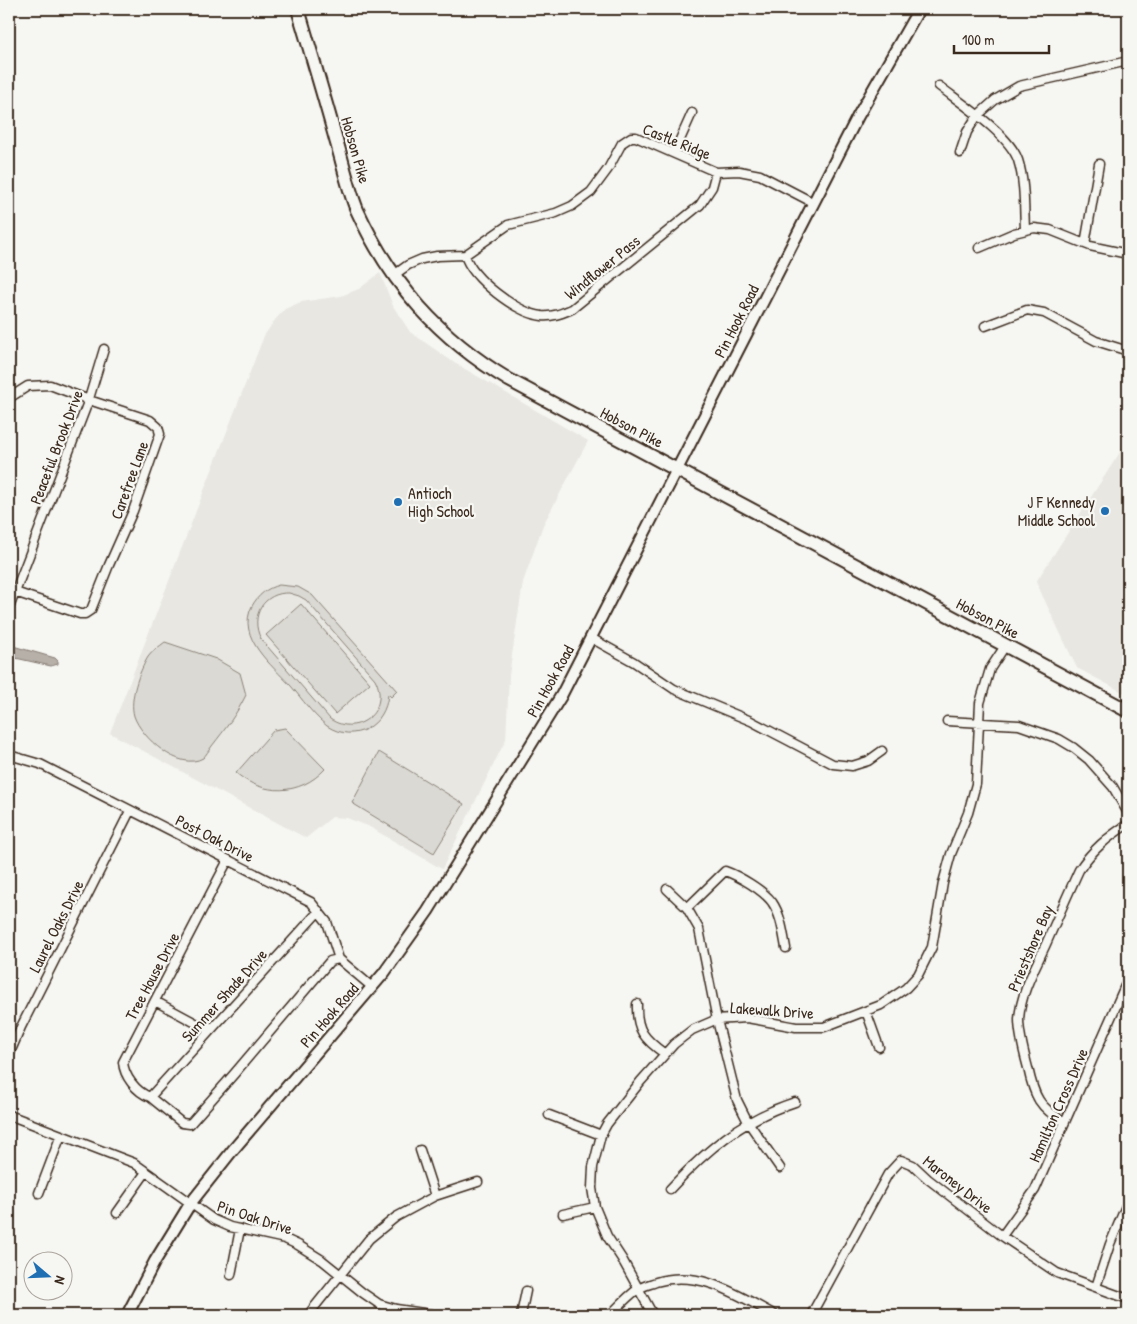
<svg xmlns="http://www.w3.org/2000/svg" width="1137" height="1324" font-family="'Patrick Hand',sans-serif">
<rect width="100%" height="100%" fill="#f6f6f2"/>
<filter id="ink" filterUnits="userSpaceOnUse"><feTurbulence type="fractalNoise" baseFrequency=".02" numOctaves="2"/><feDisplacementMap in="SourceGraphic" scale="10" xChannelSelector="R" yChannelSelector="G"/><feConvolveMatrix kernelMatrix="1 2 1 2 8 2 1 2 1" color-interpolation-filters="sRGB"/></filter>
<g filter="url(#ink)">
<path fill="#e8e7e2" d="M380 273 393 306 410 332 453 362 588 441 543 525 523 582 509 675 506 739 442 869 368 826 347 818 332 817 306 838 110 733 264 336 275 320 285 309 301 302 341 296 359 289Z
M1128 440V695L1077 668 1036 582Z"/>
<path fill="#dad9d3" stroke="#8a8278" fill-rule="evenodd" d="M279 585 298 587 312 595 397 691 391 697 388 694C386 726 354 744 327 726 313 715 302 699 291 686 272 665 236 638 252 606 258 595 267 588 279 585ZM289 593 299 596 306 600 375 679C391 710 358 738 330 719L261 639C249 616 264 592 289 593Z
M301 604 370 683 335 714 266 635Z
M165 642 216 659 240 673 246 695C236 715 226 728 212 746 209 750 206 755 203 758 179 772 141 737 134 716 129 699 139 672 148 657 152 651 160 646 165 642Z
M285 728 325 769C300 796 263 796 236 773L274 730Z
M379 752 464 804 434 853 352 803Z"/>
<path fill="#b6b0a9" stroke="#857a71" d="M13 646 55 658 58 661V664L51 666 11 657 9 655V647Z"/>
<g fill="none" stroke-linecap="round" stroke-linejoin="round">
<g stroke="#3b2a1e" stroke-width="11">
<path id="minor" d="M939 86C961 103 1009 134 1018 160 1025 182 1024 208 1025 230
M674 153 692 113
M960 153 967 132 977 116 995 100 1019 86 1128 61
M1085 244 1099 164
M979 248 1014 233 1034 228 1050 230 1090 246 1128 254
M465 255C472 279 517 313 542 316 553 317 562 313 572 309L700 205 712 187 716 172
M394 275 408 265 422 259 437 256 465 255 508 225 556 213 572 206 591 192 608 169 622 143 631 137H636L716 172 739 171 760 175 814 203
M985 326 1027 310 1044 313 1096 341 1128 351
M9 398 28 386 50 385 89 400 150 420 158 427 160 434 133 511 109 565 91 610 85 614H80L9 590
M9 608 88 402 104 349
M591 638 634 662 674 689 751 721 833 764 852 766 868 761 882 751
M947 721 1019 725 1059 739 1074 748 1089 760 1113 787 1128 813
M9 755 40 764 311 902 327 922 339 959 372 987
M228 860 123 1062C124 1076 136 1092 150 1097L182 1123 190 1124 234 1074 330 961 339 959
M667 889 687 908 699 929 717 1020 737 1100 748 1122 780 1168
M687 908 725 871C739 876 763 890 772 902 781 915 783 932 786 948
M155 1001 203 1027H213
M637 1004C636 1030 644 1039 665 1054
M866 1011 879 1047
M9 1055 21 1027 130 811
M150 1097 319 911
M9 1115 134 1163 214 1220 230 1227 285 1239 298 1245 322 1260 363 1293 379 1304 396 1309 437 1315
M549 1115 601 1135
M1065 1122C1039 1108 1034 1096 1028 1068 1024 1053 1019 1035 1019 1019 1021 992 1035 968 1046 944 1057 919 1068 894 1079 870 1092 850 1108 837 1128 824
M420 1150 435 1196
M670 1189C707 1149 743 1119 795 1102
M39 1193 61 1135
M117 1213 146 1172
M563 1214 595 1207
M1002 1236 1035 1190 1128 979
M231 1275 240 1229
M1096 1287 1110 1244 1128 1201
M308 1315 369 1239 396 1217 435 1196 478 1182
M521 1315 526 1291
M610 1315C619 1306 628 1296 638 1289 643 1286 651 1284 656 1282 700 1269 738 1295 775 1315
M653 1315 622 1259 607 1236 595 1207 592 1188 593 1167 601 1135 607 1124 641 1081 674 1044 692 1030 715 1020 747 1018 796 1027H824L881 1005 906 988 918 975 932 947 943 883 951 854 968 813 976 784 980 703 990 669 1005 646
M811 1315 888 1174 901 1160 913 1165 928 1179 1002 1236 1057 1273 1128 1299"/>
</g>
<g stroke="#3b2a1e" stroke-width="14">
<path id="tertiary" d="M127 1315 155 1261 190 1204 232 1151 384 973 428 911 561 696 858 116 919 9"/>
</g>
<g stroke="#3b2a1e" stroke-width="16">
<path id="primary" d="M298 9C311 53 324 96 336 140 343 163 348 188 357 210 391 284 439 338 509 380L1128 711"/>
</g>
<use href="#minor" stroke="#f6f6f2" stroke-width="8"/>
<use href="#tertiary" stroke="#f6f6f2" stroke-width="10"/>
<use href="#primary" stroke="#f6f6f2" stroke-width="12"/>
</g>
</g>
<g fill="#1f6fb2" stroke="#f6f6f2" stroke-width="2">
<circle cx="398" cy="502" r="5"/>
<circle cx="1105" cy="511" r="5"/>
</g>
<g text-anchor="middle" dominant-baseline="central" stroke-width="4.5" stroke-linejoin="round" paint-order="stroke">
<g font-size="16" fill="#3b2a1e" stroke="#f6f6f2">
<text transform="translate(677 141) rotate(22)">Castle Ridge</text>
<text transform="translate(356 150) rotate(74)">Hobson Pike</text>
<text transform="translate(602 267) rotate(-39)">Windflower Pass</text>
<text transform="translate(736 321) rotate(-63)">Pin Hook Road</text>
<text transform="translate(632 427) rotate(28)">Hobson Pike</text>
<text transform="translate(56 447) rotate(-69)">Peaceful Brook Drive</text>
<text transform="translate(129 480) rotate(-70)">Carefree Lane</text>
<text transform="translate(988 618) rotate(28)">Hobson Pike</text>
<text transform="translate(550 681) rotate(-61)">Pin Hook Road</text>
<text transform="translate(215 838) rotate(27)">Post Oak Drive</text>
<text transform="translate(56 926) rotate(-63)">Laurel Oaks Drive</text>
<text transform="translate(1030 948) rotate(-67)">Priestshore Bay</text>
<text transform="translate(152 976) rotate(-62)">Tree House Drive</text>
<text transform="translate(224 995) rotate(-48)">Summer Shade Drive</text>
<text transform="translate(772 1010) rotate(4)">Lakewalk Drive</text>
<text transform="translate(329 1015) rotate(-49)">Pin Hook Road</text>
<text transform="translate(1058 1105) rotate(-66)">Hamilton Cross Drive</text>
<text transform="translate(958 1184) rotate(38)">Maroney Drive</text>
<text transform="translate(255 1217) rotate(18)">Pin Oak Drive</text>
</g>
<g font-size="16" fill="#3b2a1e" stroke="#f6f6f2" text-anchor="start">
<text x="408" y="493">Antioch<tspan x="408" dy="18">High School</tspan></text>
<text x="1095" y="502" text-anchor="end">J F Kennedy<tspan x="1095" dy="18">Middle School</tspan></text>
</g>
</g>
<rect width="1137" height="1324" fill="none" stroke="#f6f6f2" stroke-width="30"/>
<rect x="15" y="15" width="1107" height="1294" fill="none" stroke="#3b2a1e" stroke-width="2" filter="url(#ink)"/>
<g transform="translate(48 1276) rotate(109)"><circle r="24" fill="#f6f6f2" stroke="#aba49d"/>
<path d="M0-4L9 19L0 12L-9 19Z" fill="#1f6fb2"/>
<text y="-8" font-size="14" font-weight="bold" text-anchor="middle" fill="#3b2a1e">N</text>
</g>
<path d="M954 45v8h95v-8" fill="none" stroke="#3b2a1e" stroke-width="2.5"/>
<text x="962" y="45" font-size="15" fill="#3b2a1e" stroke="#f6f6f2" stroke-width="4" paint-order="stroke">100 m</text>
</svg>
